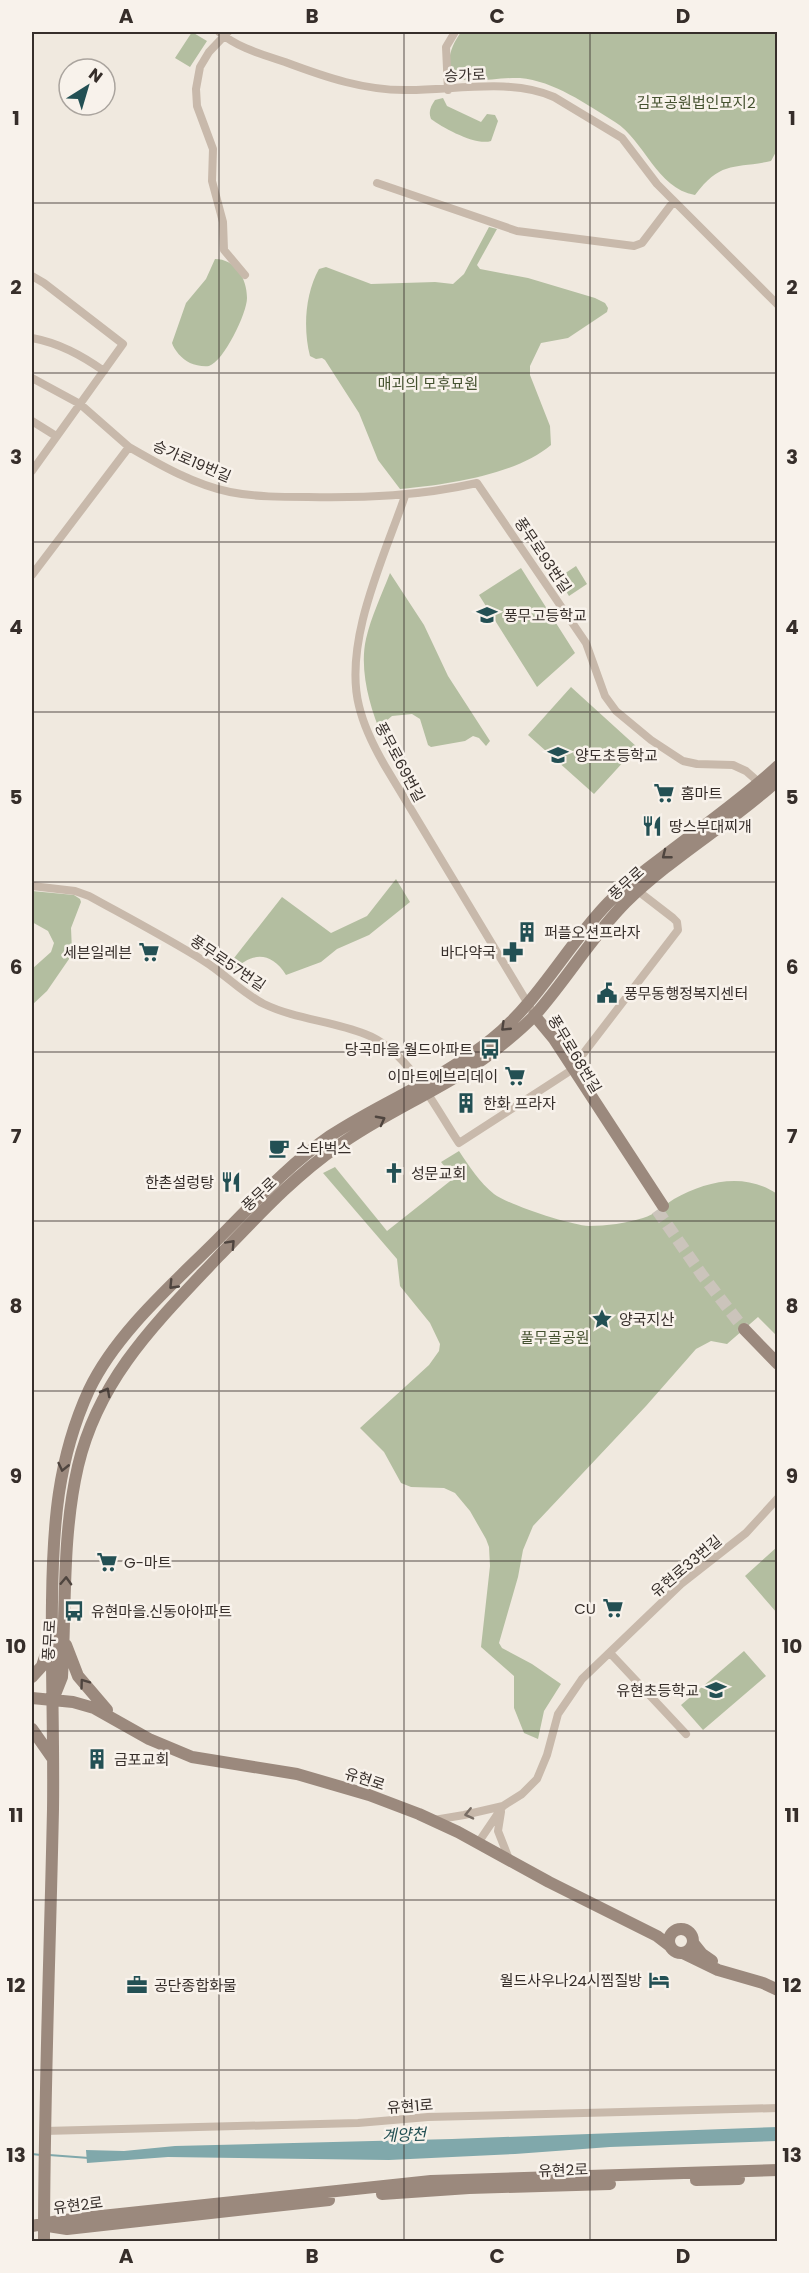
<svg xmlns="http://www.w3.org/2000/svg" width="809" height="2273" font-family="Poppins,'Noto Sans KR',sans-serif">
<rect width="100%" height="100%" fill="#f0e9df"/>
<path fill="#b3bea0" d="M192 32 207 41 190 67 175 58Z
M461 32H777V150L771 161C734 169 721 160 695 195 656 188 645 141 615 122 586 104 554 81 520 78 501 77 472 84 455 78 444 63 451 46 461 32Z
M443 98 447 106 481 122 487 114 495 115 498 121 491 141C476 146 443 128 431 119 428 111 431 106 435 100Z
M489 227 497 229 477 265 480 269 528 278 595 298 605 303 608 308 607 312 568 338 541 343 530 366V375L550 426 551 445C516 475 445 485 400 489L378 460 359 413 325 360 322 358 316 359 310 356C303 329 305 294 319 269L326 267 371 284 435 282 453 284 464 274Z
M215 259C235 259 247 278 247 298 247 313 224 361 209 366 203 367 195 365 190 363 182 359 174 350 172 343L186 303 206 279Z
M576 566 587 584 569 596 558 578Z
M521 568 575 653 537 687 479 595Z
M390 573 424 625 448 676 490 741 486 746 479 738 473 736 465 741 431 747 428 745 420 719 412 714 392 716 385 722 382 736C370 708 359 670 366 639 371 617 382 594 390 573Z
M571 687 637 747 594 794 528 735Z
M396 879 410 902 369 935 337 949 321 962 286 975C271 951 251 952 233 971L227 967 282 897 331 933 367 916Z
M32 891 74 895 80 899 81 902 71 928 72 951 69 959 47 991 32 1005V969L51 952 54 943 48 931 32 922Z
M459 1151C469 1166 480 1183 494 1194 509 1205 570 1225 589 1226 606 1226 627 1223 643 1218 655 1215 664 1205 674 1199 706 1181 745 1172 777 1194V1336L758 1317 727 1344 711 1341 696 1349 646 1406 533 1526 523 1550 518 1577 499 1643 502 1648 532 1664 561 1684 544 1711 538 1739 524 1733 514 1708V1676L481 1647 490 1566 489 1547 486 1539 470 1511 455 1493 444 1488 411 1487 401 1483 384 1452 360 1428 429 1365 439 1351 440 1344 430 1323 400 1286 397 1259 323 1173 335 1167 387 1231 454 1178 441 1162Z
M777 1547V1613L745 1576Z
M744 1651 766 1676 703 1730 681 1705Z"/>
<path fill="#80a8ab" d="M778 2127 777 2141 610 2147 515 2154 389 2160 168 2157 87 2163 86 2150 124 2151 175 2146 452 2139Z"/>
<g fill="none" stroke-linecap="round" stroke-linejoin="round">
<path stroke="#80a8ab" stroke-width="2" d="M32 2154 41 2155
M49 2155 89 2158"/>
<path stroke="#cbc4bb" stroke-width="12" stroke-dasharray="12 6" stroke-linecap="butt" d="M657 1210 702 1275 744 1329"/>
<path stroke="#c8b9ab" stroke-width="8" d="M219 32C238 48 261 54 285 62 325 77 365 91 409 90 455 90 512 78 554 97L622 138 657 184 778 305
M228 32 209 52 200 67 196 89 197 106 213 149 212 181 223 222 224 250 245 275
M448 90 446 47 455 32
M377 183 517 231 634 246 642 243 674 201
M32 276 44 283 123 344 32 471
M32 338C59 343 81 355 104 371
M32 378 80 404 129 447
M32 421 56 436
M405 496C384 557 343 642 359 706 364 727 374 747 385 766L530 1007
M32 575 129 447C160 465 195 485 230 492 255 497 282 497 308 497 367 498 419 496 477 483L586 643 605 696 616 711 651 740 683 761 697 764 733 765 746 771 762 785
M32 886 75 891 89 896C127 917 167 938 204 961 225 974 242 993 264 1004 295 1019 332 1021 365 1034 408 1050 434 1106 459 1143L567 1073
M573 1067 678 930 677 922 673 918 638 891
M610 1653 686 1734
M501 1812 498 1831 509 1859
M434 1820 464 1815 503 1806
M478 1843 503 1806 522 1794 537 1779 547 1755 558 1714 582 1679 681 1584 746 1533 778 1498
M44 2131 358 2123 428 2117 778 2108"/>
<path stroke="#9b897d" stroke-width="12" d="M534 1015 554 1039 663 1206
M744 1329 778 1364
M66 1645 78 1676 107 1710
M32 1677 42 1666 47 1651
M54 1697 62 1677C66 1607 62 1535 78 1466 99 1377 158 1321 218 1257 256 1218 293 1177 338 1146 388 1110 445 1089 494 1051 508 1040 523 1028 535 1015 567 979 592 936 626 902 673 856 730 824 778 780
M32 1698 73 1702 94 1708 149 1739 192 1757 297 1774 369 1795 419 1814 458 1832 549 1882 657 1936 670 1946
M32 1729 53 1759
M669 1941a12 12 0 1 1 24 0a12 12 0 1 1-24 0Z
M694 1944 702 1954 712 1961
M683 1953 718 1970 763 1983 778 1990
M696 2180 739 2179
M382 2194 469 2188 610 2184
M32 2226 64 2220 431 2181 778 2170
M48 2226 67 2229 329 2200
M44 2242C44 2097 50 1953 53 1809 54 1739 51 1670 52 1601 53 1526 57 1460 89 1390 116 1333 173 1284 217 1240 253 1204 288 1165 330 1136 383 1101 443 1079 492 1039 539 1001 567 945 609 902 626 885 645 870 664 856 703 826 742 799 778 766"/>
</g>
<defs><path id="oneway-chevron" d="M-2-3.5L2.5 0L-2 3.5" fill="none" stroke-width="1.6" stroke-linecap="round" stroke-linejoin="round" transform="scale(1.5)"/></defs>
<g stroke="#4f453f">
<use href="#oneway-chevron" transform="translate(666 855) rotate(142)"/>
<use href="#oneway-chevron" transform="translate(505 1027) rotate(136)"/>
<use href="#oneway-chevron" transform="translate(381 1120) rotate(-28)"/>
<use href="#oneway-chevron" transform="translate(231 1244) rotate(-47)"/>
<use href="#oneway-chevron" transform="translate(173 1285) rotate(134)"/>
<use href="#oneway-chevron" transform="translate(106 1392) rotate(-62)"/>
<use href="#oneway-chevron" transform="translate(63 1467) rotate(103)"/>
<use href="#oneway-chevron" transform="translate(66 1581) rotate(-88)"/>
<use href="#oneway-chevron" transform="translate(84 1683) rotate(-126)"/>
</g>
<use stroke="#786d64" href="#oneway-chevron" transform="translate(469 1814) rotate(167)"/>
<path fill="none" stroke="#362e2a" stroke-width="1.5" stroke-opacity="0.55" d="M219 32V2242M404 32V2242M590 32V2242M32 203H778M32 373H778M32 542H778M32 712H778M32 882H778M32 1052H778M32 1221H778M32 1391H778M32 1561H778M32 1731H778M32 1900H778M32 2070H778"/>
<defs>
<g id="school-bare" transform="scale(1.62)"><path d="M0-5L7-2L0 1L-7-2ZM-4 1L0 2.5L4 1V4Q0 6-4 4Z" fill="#235054" stroke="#f8f2eb" stroke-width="2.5" paint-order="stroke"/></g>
<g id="supermarket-bare" transform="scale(1.62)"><path d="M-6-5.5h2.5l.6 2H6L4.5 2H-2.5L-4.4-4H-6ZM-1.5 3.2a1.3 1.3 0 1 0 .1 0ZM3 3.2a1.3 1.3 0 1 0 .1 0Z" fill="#235054" stroke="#f8f2eb" stroke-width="2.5" paint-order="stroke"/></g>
<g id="restaurant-bare" transform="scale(1.62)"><path d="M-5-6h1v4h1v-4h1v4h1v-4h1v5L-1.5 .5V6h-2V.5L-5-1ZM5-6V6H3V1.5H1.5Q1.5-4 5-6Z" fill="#235054" stroke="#f8f2eb" stroke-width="2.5" paint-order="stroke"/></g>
<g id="building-bare" transform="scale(1.62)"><path d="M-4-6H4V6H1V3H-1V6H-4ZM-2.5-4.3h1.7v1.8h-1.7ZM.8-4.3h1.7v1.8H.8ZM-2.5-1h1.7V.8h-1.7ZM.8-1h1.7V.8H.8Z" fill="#235054" stroke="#f8f2eb" stroke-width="2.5" paint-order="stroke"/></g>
<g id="pharmacy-bare" transform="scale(1.62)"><path d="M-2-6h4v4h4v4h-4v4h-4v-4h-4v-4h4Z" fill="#235054" stroke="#f8f2eb" stroke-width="2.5" paint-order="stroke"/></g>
<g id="civic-bare" transform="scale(1.62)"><path d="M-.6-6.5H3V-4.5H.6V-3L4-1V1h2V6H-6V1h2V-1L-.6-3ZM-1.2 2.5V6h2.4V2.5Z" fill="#235054" stroke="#f8f2eb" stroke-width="2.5" paint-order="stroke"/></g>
<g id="bus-bare" transform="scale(1.62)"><path d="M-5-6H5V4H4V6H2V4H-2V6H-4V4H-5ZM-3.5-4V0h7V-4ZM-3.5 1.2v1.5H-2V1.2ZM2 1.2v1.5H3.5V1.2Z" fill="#235054" stroke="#f8f2eb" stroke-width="2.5" paint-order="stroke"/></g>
<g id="cafe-bare" transform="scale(1.62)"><path d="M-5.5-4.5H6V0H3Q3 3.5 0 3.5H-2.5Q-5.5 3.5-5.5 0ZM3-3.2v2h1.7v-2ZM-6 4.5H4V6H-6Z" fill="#235054" stroke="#f8f2eb" stroke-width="2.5" paint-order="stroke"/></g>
<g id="church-bare" transform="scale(1.62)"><path d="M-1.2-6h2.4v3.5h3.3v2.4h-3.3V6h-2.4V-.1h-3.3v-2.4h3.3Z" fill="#235054" stroke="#f8f2eb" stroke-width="2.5" paint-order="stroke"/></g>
<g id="sight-bare" transform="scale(1.62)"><path d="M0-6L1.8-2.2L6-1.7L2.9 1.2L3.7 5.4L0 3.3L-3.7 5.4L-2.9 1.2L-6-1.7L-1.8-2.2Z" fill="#235054" stroke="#f8f2eb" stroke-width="2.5" paint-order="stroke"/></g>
<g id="hotel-bare" transform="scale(1.62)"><path d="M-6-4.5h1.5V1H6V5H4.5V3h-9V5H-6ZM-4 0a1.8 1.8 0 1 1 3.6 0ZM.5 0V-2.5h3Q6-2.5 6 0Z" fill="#235054" stroke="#f8f2eb" stroke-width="2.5" paint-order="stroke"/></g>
<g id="office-bare" transform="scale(1.62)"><path d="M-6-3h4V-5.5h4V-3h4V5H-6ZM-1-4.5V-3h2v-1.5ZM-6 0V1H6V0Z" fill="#235054" stroke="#f8f2eb" stroke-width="2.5" paint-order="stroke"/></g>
</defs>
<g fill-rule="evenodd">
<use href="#school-bare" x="487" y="615"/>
<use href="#school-bare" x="558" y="755"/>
<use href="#supermarket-bare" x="664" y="793"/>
<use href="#restaurant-bare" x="652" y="826"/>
<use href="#building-bare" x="527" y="932"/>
<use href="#supermarket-bare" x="149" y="952"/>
<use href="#pharmacy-bare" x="513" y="952"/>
<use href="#civic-bare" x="607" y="993"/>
<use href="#bus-bare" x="490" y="1049"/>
<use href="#supermarket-bare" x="515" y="1076"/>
<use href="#building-bare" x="466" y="1103"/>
<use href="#cafe-bare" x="279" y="1148"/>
<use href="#church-bare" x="394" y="1173"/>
<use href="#restaurant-bare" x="231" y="1182"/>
<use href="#sight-bare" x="602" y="1319"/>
<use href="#supermarket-bare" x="107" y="1562"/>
<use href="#supermarket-bare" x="613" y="1608"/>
<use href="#bus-bare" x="74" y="1611"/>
<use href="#school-bare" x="716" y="1690"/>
<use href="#building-bare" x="97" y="1759"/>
<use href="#hotel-bare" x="659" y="1980"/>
<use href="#office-bare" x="137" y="1985"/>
</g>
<g text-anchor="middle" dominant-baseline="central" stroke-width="5" stroke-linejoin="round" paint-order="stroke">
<g font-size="15" fill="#362e2a" stroke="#f8f2eb">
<text transform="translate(465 75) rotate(-2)">승가로</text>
<text transform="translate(192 461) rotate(23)">승가로19번길</text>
<text transform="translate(543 555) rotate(56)">풍무로93번길</text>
<text transform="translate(400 762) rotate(62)">풍무로69번길</text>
<text transform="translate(626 883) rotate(-42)">풍무로</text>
<text transform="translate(228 963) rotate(34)">풍무로57번길</text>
<text transform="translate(575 1054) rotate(59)">풍무로68번길</text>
<text transform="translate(259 1194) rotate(-44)">풍무로</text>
<text transform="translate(686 1566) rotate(-40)">유현로33번길</text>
<text transform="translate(49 1640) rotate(-87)">풍무로</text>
<text transform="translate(365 1779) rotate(18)">유현로</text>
<text transform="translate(410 2106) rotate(-4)">유현1로</text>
<text transform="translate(563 2170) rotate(-2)">유현2로</text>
<text transform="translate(78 2205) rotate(-7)">유현2로</text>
</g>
<g font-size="15" fill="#455230" stroke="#f8f2eb">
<text x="696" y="102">김포공원법인묘지2</text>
<text x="428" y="383">매괴의 모후묘원</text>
<text x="555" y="1337">풀무골공원</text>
</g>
<g font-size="15" fill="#362e2a" stroke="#f8f2eb" text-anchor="start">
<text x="504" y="615">풍무고등학교</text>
<text x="575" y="755">양도초등학교</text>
<text x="681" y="793">홈마트</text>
<text x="669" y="826">땅스부대찌개</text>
<text x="544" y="932">퍼플오션프라자</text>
<text x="132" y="952" text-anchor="end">세븐일레븐</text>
<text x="496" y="952" text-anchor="end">바다약국</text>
<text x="624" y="993">풍무동행정복지센터</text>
<text x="473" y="1049" text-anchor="end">당곡마을 월드아파트</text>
<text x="498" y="1076" text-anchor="end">이마트에브리데이</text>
<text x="483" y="1103">한화 프라자</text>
<text x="296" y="1148">스타벅스</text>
<text x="411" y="1173">성문교회</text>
<text x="214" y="1182" text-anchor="end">한촌설렁탕</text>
<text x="619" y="1319">양국지산</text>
<text x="124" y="1562">G-마트</text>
<text x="596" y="1608" text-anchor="end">CU</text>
<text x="91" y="1611">유현마을.신동아아파트</text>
<text x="699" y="1690" text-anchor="end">유현초등학교</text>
<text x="114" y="1759">금포교회</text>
<text x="642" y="1980" text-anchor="end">월드사우나24시찜질방</text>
<text x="154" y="1985">공단종합화물</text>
</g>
<g font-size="16" font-style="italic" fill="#235054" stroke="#f8f2eb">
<text transform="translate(404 2135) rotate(-2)">계양천</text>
</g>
</g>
<rect width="809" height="2273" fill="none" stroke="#f8f2eb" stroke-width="66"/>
<g transform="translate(87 87) rotate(37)"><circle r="28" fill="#f8f2eb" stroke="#aaa49e" stroke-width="1.5"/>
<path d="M0-4.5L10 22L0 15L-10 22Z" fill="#235054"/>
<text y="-9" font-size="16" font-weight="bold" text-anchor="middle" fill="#362e2a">N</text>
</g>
<rect x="33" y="33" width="743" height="2207" fill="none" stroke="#362e2a" stroke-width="2"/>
<g font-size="20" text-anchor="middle" font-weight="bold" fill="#362e2a">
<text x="126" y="23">A</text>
<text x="312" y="23">B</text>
<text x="497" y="23">C</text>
<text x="683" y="23">D</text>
<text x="16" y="125">1</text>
<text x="792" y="125">1</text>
<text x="16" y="294">2</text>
<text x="792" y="294">2</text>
<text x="16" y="464">3</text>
<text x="792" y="464">3</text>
<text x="16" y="634">4</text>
<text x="792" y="634">4</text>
<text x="16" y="804">5</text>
<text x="792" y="804">5</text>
<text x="16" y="974">6</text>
<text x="792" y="974">6</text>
<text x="16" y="1143">7</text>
<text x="792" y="1143">7</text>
<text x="16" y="1313">8</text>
<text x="792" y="1313">8</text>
<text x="16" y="1483">9</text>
<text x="792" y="1483">9</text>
<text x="16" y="1653">10</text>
<text x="792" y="1653">10</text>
<text x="16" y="1822">11</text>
<text x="792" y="1822">11</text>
<text x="16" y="1992">12</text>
<text x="792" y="1992">12</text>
<text x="16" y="2162">13</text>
<text x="792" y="2162">13</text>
<text x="126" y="2263">A</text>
<text x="312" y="2263">B</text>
<text x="497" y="2263">C</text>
<text x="683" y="2263">D</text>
</g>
</svg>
